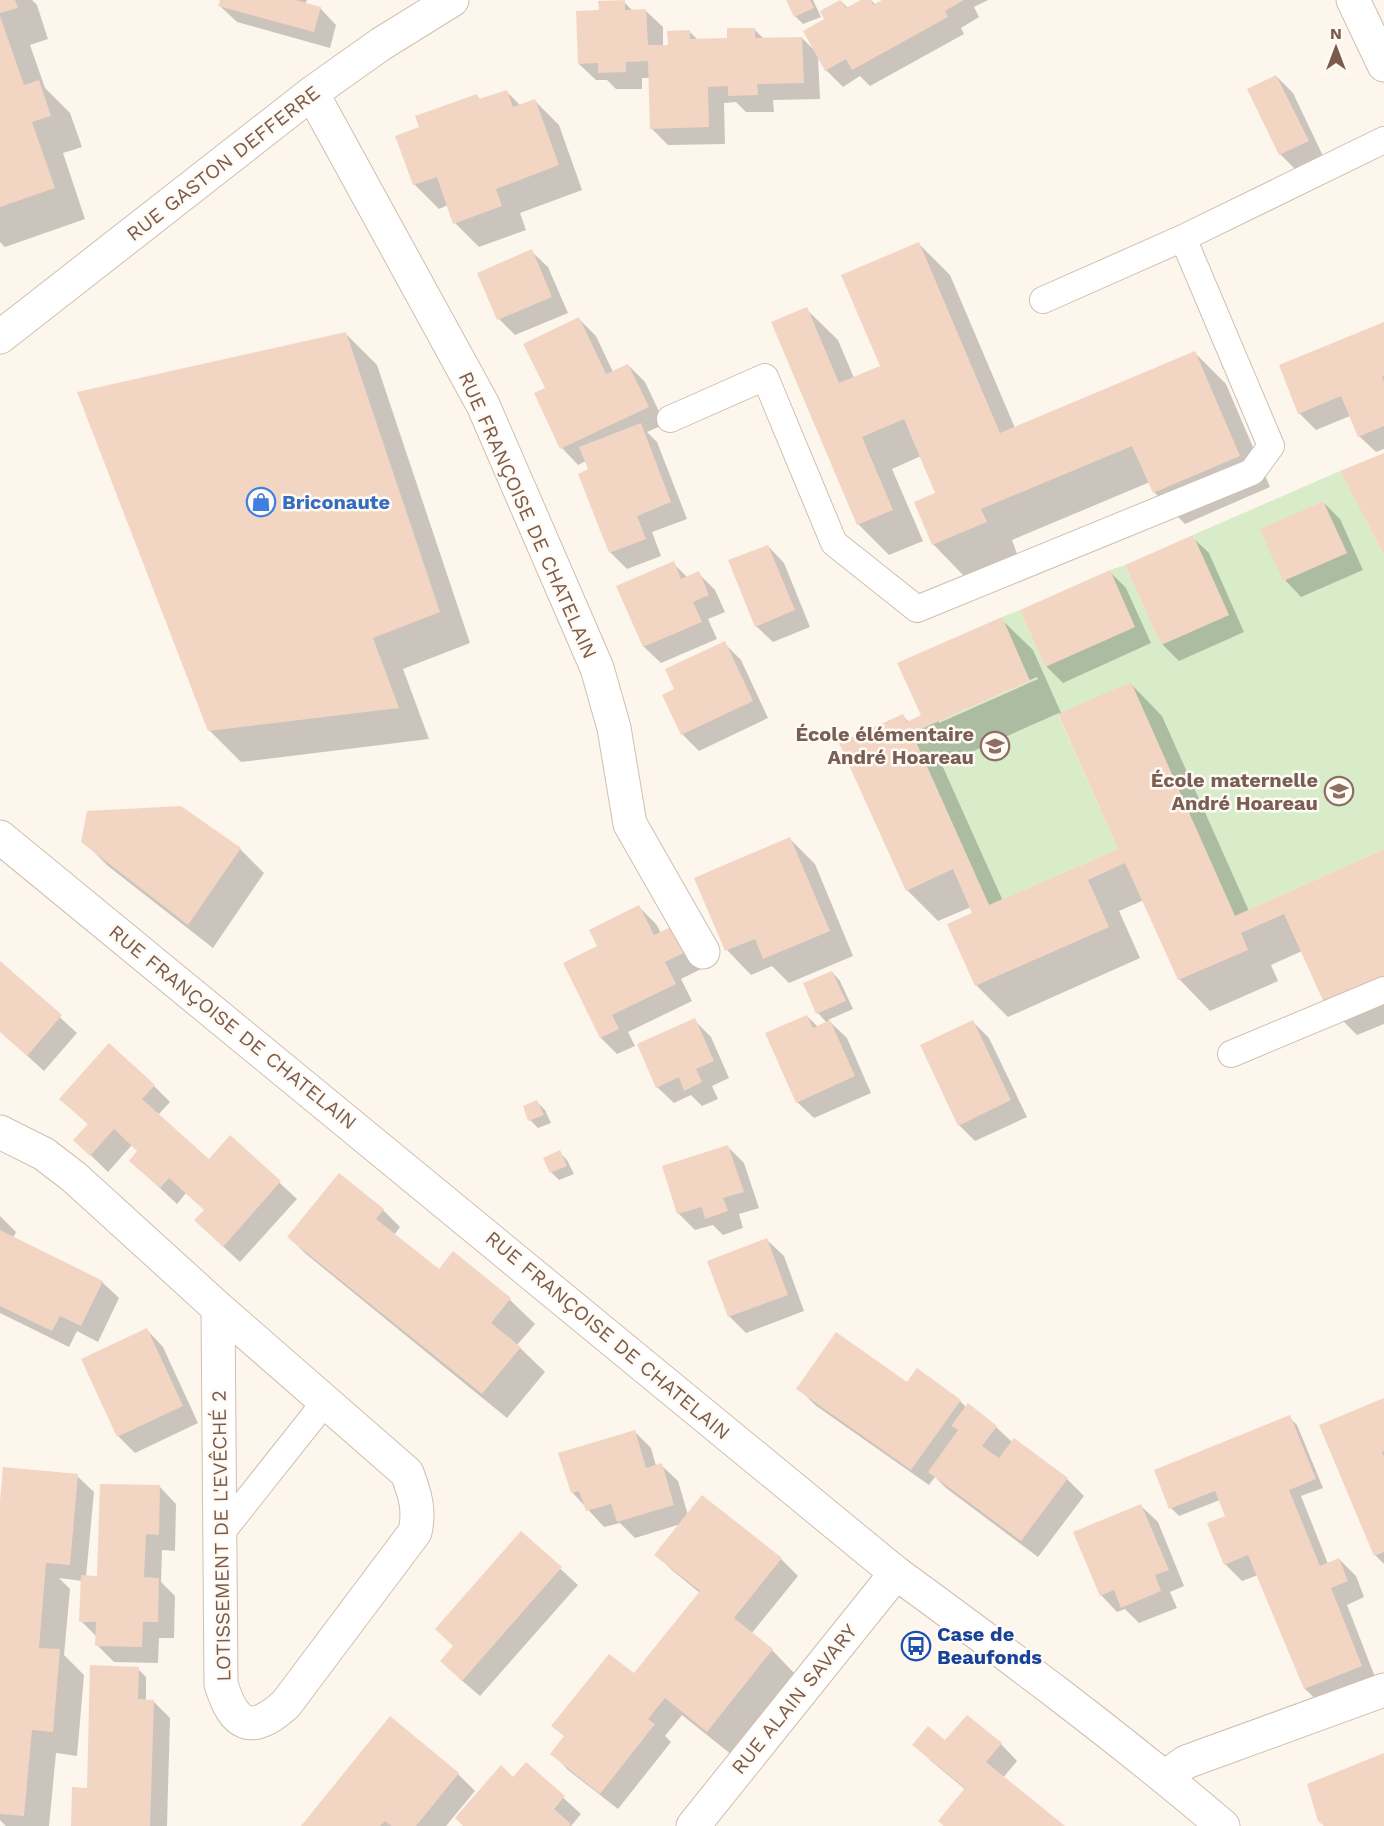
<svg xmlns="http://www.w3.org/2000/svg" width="1384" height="1826" font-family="'Work Sans',sans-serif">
<rect width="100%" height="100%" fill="#fdf6ec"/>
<path fill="#d8ecc9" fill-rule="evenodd" d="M1340 471 1384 555V849L1235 916 1131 683 1058 715 1118 849 989 905 912 733 1030 681 1002 617 1020 610 1045 667 1135 627 1110 570 1125 565 1161 645 1229 615 1193 535ZM1323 501 1347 553 1284 581 1261 529Z"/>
<path fill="#0003" fill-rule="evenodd" d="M0 0H32L37 5 48 39 30 45 45 88 70 113 82 147 63 153 85 219 5 247 0 242Z
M222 0H307L305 4 320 8 336 25 330 48 237 22 220 6Z
M787 0H813L821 17 803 24 795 16Z
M864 0H871L876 5 885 0H988L974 7 979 17 961 28 964 34 870 86 860 76 843 87 826 70 818 56 820 99 773 100 774 112H746L736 102 724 103 725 144 668 145 651 128 650 78H642V89H616L607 80H596L579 64 600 11 624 2 633 11H646L663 27V46H670L689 31 698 40H728L754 29 764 39 802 38 815 51 826 20 822 12 841 1 848 8Z
M1276 76 1293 93 1324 158 1297 171 1280 154Z
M506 91 521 106 535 101 559 125 582 190 520 213 526 230 479 247 455 223 448 205 439 209 414 184 421 128 477 96 481 100Z
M919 244 950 275 1015 428 1195 353 1226 384 1270 487 1185 524 1154 492 1150 482 1012 540 1017 554 964 576 933 544 937 494 921 456 892 469 923 541 889 555 858 524 806 309 838 340 854 378 882 367Z
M531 251 548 267 568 313 515 335 499 319Z
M579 319 596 336 613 372 628 365 645 382 665 424 647 432 657 442 687 519 652 532 661 556 627 569 610 552 586 461 578 465 562 448 536 394 547 389Z
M1384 324V449L1376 452 1359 436 1350 416 1316 430 1299 413Z
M346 334 377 365 470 643 403 669 429 739 241 762 209 730Z
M1323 502 1340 519 1363 570 1301 597 1285 580Z
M1192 537 1209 553 1244 632 1179 661 1162 644Z
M768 546 784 563 810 627 773 642 756 626Z
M673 563 688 578 698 573 715 590 725 612 708 619 717 639 661 663 644 647 618 586Z
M1110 572 1126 588 1151 643 1063 683 1046 666Z
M1001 619 1033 650 1062 715 1131 684 1162 716 1249 911 1384 851V1024L1357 1035 1326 1004 1302 951 1271 965 1278 981 1210 1011 1179 979 1144 900 1119 911 1140 958 1008 1017 976 985 949 925 974 913 971 907 938 921 907 890 903 716 909 722 922 716ZM1037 677 1038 679 939 723V720ZM1059 713 1120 849 1003 901 942 765Z
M724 643 741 660 768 718 699 751 682 734 676 690Z
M790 839 815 864 853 956 789 983 772 966 751 975 727 950 696 878Z
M83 841 240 849 264 873 213 948 108 866Z
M639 907 656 924 661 933 705 967 681 979 692 1001 628 1032 635 1046 617 1054 601 1038 599 947Z
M0 963 77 1033 44 1071 0 1031Z
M832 972 840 981 853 1009 828 1020 847 1038 871 1093 814 1118 797 1102 807 1016 818 1027 827 1023 818 1013Z
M694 1020 711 1037 729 1078 712 1086 718 1099 702 1106 691 1095 674 1103 657 1087Z
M973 1022 989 1038 1027 1117 975 1141 959 1125Z
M154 1086 170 1102 158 1115 209 1161 230 1137 297 1199 240 1262 213 1237 205 1210 186 1193 177 1204 148 1177 139 1151 132 1145 108 1172 75 1140 89 1125 61 1099Z
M537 1102 545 1110 551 1123 538 1128 530 1120Z
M728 1147 744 1163 759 1208 739 1214 743 1228 723 1235 713 1225 695 1230 678 1213Z
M559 1152 567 1160 574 1174 559 1180 551 1172Z
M340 1175 383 1210 400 1227 394 1235 439 1272 454 1254 510 1300 535 1324 517 1345 545 1372 507 1418 306 1254 289 1237Z
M0 1216 16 1232 13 1238 102 1282 119 1298 98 1342 77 1331 69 1347 0 1313Z
M767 1240 784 1256 804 1311 746 1333 729 1316Z
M147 1330 163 1347 198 1423 135 1453 118 1436Z
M798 1388 960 1401 967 1408 968 1406 996 1427 1012 1442 1067 1479 1084 1496 1038 1557 946 1488 935 1477 929 1485 815 1405Z
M1384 1400V1564L1375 1555Z
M1289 1417 1297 1425 1323 1488 1301 1496 1328 1564 1339 1559 1356 1576 1364 1597 1347 1605 1377 1682 1322 1705 1305 1689 1258 1575 1242 1581 1225 1564 1227 1517 1220 1500 1179 1516 1171 1508 1156 1471Z
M634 1431 651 1448 656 1466 661 1465 678 1481 688 1515 703 1497 781 1559 798 1576 751 1634 772 1650 796 1675 732 1755 682 1715 665 1736 671 1742 618 1809 568 1770 552 1753 565 1737 553 1726 640 1680 700 1593 673 1571 656 1555 681 1524 635 1538 620 1523 604 1527 572 1492Z
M77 1476 94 1492 86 1577 99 1578 160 1487 176 1504 175 1551 162 1550 161 1582 175 1596 174 1638H159L158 1663 114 1662 97 1645V1637L81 1621 82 1581 59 1578 70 1589 64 1655 84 1675 77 1756 56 1753 49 1826H6L0 1820V1515Z
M1141 1506 1158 1522 1184 1586 1170 1592 1177 1608 1139 1623 1125 1609 1117 1612 1101 1595Z
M521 1533 578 1585 480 1696 459 1678 454 1647Z
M138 1669 146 1677V1701H153L170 1718 167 1826H73Z
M945 1742 1001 1744 1017 1761 1003 1778 1063 1826H945L966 1790 931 1761 914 1744Z
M526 1764 581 1814 571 1826H465Z
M458 1774 475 1791 446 1826H303Z"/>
<path fill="#f3d5c3" d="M0 0H15L18 8 0 13Z
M220 0H296L321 7 314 32 218 6Z
M625 0V10L646 9 648 45H668L667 31 690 30V39L727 38V28H755V38L802 37 804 83 757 84 758 95 728 96V86L708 87 709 127 650 129 648 61 626 62V72L598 73V63L578 64 576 11 599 10 598 1Z
M786 0H810L814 8 794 17Z
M840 0 846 8 861 0H871L873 5 882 0H964L945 11 948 17 852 70 846 59 825 71 803 31 824 19 820 11Z
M0 16 24 85 39 80 51 116 32 122 55 188 0 207Z
M1276 75 1309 141 1279 155 1247 89Z
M507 90 513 107 535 99 559 165 496 189 502 206 453 224 437 177 413 185 395 136 419 127 415 116 477 94 479 99Z
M919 242 1000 433 1195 351 1240 456 1153 493 1132 446 981 509 987 522 932 545 914 502 935 493 904 419 862 437 893 510 857 525 771 322 807 307 839 383 880 366 841 275Z
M532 249 552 297 497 320 477 273Z
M579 317 606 374 628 364 649 407 560 449 534 393 545 388 523 344Z
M1384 322V376L1382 377 1384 382V426L1358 437 1341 396 1298 414 1279 365Z
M346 332 440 612 373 638 399 708 208 731 77 392Z
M641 423 671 502 637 516 646 539 609 553 578 474 588 469 579 447Z
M1384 453V555L1340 471Z
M1323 501 1347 553 1283 581 1260 529Z
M1193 535 1229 615 1161 645 1125 565Z
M768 545 795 610 755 627 728 560Z
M674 561 681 579 699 571 709 595 693 602 702 622 643 647 616 586Z
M1110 570 1135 627 1045 667 1020 610Z
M1002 617 1030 681 912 733 989 905 1118 849 1058 714 1131 682 1235 916 1384 849V979L1325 1005 1284 914 1241 933 1248 950 1178 980 1125 863 1088 880 1109 927 975 986 947 924 972 913 953 869 906 891 839 743 903 714 907 722 921 715 897 663Z
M725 641 753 701 681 735 662 695 674 689 665 669Z
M181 806 241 848 188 925 81 842 87 811Z
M790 837 830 931 763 959 755 939 725 951 694 878Z
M639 905 654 935 677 924 690 950 665 962 676 984 612 1015 619 1029 600 1038 563 963 597 946 589 930Z
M0 961 62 1015 27 1056 0 1032Z
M832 971 846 1001 816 1014 803 983Z
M807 1015 813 1028 830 1020 855 1076 796 1103 765 1033Z
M695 1018 714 1061 696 1069 702 1082 684 1091 679 1077 656 1088 637 1044Z
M973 1020 1011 1100 958 1126 920 1045Z
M109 1043 155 1085 142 1099 209 1159 230 1135 281 1181 223 1247 194 1220 204 1210 169 1178 160 1188 129 1161 137 1151 114 1129 90 1156 73 1140 88 1124 59 1099Z
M537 1100 544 1115 528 1121 523 1106Z
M728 1145 744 1192 723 1198 728 1211 705 1219 702 1207 677 1214 662 1166Z
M560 1150 567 1166 550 1173 543 1158Z
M339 1173 384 1209 376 1219 439 1269 453 1251 511 1298 491 1323 521 1347 482 1394 287 1237Z
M0 1230 103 1281 81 1326 60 1316 52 1331 0 1306Z
M767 1238 788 1295 728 1317 707 1261Z
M147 1328 183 1406 117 1437 81 1359Z
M836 1332 907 1382 917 1368 961 1400 911 1470 796 1389Z
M1384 1398V1451L1382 1452 1384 1457V1552L1374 1556 1319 1425Z
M968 1403 997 1426 982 1446 999 1458 1014 1438 1068 1478 1021 1541 928 1472 958 1430 951 1426Z
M1290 1415 1316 1479 1289 1490 1320 1566 1339 1558 1348 1581 1331 1588 1362 1666 1304 1689 1248 1555 1224 1565 1207 1523 1225 1516 1215 1491 1169 1509 1154 1470Z
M635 1430 646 1468 662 1463 674 1505 617 1522 611 1504 586 1511 579 1491 571 1493 558 1453Z
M3 1467 78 1474 70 1565 46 1563 39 1648 60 1649 53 1732 32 1730 24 1816 0 1814V1501Z
M100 1484 160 1485 159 1535 146 1534 144 1577 159 1578 158 1622H143L142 1647 95 1646 96 1622H79L81 1575 97 1576Z
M702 1495 782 1558 734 1618 773 1649 707 1732 665 1698 648 1719 655 1724 600 1794 550 1754 564 1736 551 1726 609 1654 634 1673 700 1591 654 1555Z
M1141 1504 1169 1570 1155 1575 1161 1591 1121 1608 1114 1590 1100 1596 1073 1532Z
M521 1531 562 1567 462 1681 440 1661 453 1646 435 1629Z
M90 1665 139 1667 138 1699 154 1700 150 1826H71L72 1787 87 1788Z
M967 1715 1002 1743 986 1762 1065 1826H944L938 1821 965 1788 912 1745 928 1726 945 1740Z
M390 1716 459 1773 416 1826H392L385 1821 380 1826H301Z
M1384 1753V1826H1324L1318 1821 1307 1784Z
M526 1762 565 1796 554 1809 571 1824 569 1826H463L455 1818 501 1765 513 1777Z"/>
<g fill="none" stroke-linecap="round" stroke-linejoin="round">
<g stroke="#d1beb0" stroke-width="28">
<path id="service" d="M1043 300 1183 238 1384 140
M670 419 765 377 834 543 917 609 1252 472 1271 446 1183 238
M1231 1054 1384 990
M218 1537 325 1402"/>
</g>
<g stroke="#d1beb0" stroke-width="35">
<path id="minor" d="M312 93 483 405 597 668 614 728 630 824 703 952
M0 337 312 93 381 44 452 0
M0 1132 44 1154 74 1177 218 1308 407 1473C415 1494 420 1510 415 1532L286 1704C251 1736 234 1726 221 1684L218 1308
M1165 1777 1186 1762 1384 1690
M693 1826 896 1573"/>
</g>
<g stroke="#d1beb0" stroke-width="35">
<path id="tertiary" d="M1353 0 1384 65
M0 837 896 1573C1007 1654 1118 1737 1223 1826"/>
</g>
<use href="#service" stroke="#fff" stroke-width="26"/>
<use href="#minor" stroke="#fff" stroke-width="33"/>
<use href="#tertiary" stroke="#fff" stroke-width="33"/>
</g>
<defs>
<g id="shop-ring" transform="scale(1.5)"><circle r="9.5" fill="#fffaf3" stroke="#3f7fe0" stroke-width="1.5"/><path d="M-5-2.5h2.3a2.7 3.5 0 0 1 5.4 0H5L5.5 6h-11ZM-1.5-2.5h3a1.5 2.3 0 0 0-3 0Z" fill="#3f7fe0"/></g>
<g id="school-ring" transform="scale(1.5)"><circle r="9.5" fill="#fffaf3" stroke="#8d6e63" stroke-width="1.5"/><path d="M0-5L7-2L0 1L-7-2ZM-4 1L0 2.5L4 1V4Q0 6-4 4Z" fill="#8d6e63"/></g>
<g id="bus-ring" transform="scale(1.5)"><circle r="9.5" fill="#fffaf3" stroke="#1a4fb4" stroke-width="1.5"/><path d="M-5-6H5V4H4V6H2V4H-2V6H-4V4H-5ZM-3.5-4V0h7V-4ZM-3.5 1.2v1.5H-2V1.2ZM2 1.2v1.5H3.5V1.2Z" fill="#1a4fb4"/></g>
</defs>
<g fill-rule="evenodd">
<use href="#shop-ring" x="261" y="502"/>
<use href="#school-ring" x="995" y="746"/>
<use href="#school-ring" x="1339" y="791"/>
<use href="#bus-ring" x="916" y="1646"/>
</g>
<g text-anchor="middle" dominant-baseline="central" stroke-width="5" stroke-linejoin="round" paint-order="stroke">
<g font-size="20" fill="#7a5c4d" stroke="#fffaf3">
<text transform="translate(223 163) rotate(-38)">RUE GASTON DEFFERRE</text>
<text transform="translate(528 515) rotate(66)">RUE FRANÇOISE DE CHATELAIN</text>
<text transform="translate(233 1027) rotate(39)">RUE FRANÇOISE DE CHATELAIN</text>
<text transform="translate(608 1335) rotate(40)">RUE FRANÇOISE DE CHATELAIN</text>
<text transform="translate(221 1536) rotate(-91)">LOTISSEMENT DE L'EVÊCHÉ 2</text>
<text transform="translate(794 1699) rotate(-51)">RUE ALAIN SAVARY</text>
</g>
<g font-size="20" font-weight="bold" fill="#366cbe" stroke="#fffaf3" text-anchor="start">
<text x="282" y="502">Briconaute</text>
</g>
<g font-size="20" font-weight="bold" fill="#785e54" stroke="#fffaf3" text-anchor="end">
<text x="974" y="734">École élémentaire<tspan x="974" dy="23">André Hoareau</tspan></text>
<text x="1318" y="780">École maternelle<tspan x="1318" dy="23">André Hoareau</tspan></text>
</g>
<g font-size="20" font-weight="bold" fill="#164399" stroke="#fffaf3" text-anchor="start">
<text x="937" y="1634">Case de<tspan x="937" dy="23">Beaufonds</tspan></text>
</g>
</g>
<g transform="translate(1336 48)" stroke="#fffaf3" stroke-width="4.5" paint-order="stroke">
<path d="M0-4.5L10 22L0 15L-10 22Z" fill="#7a5c4d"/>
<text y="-9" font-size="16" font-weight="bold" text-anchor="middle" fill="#7a5c4d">N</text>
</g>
</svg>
